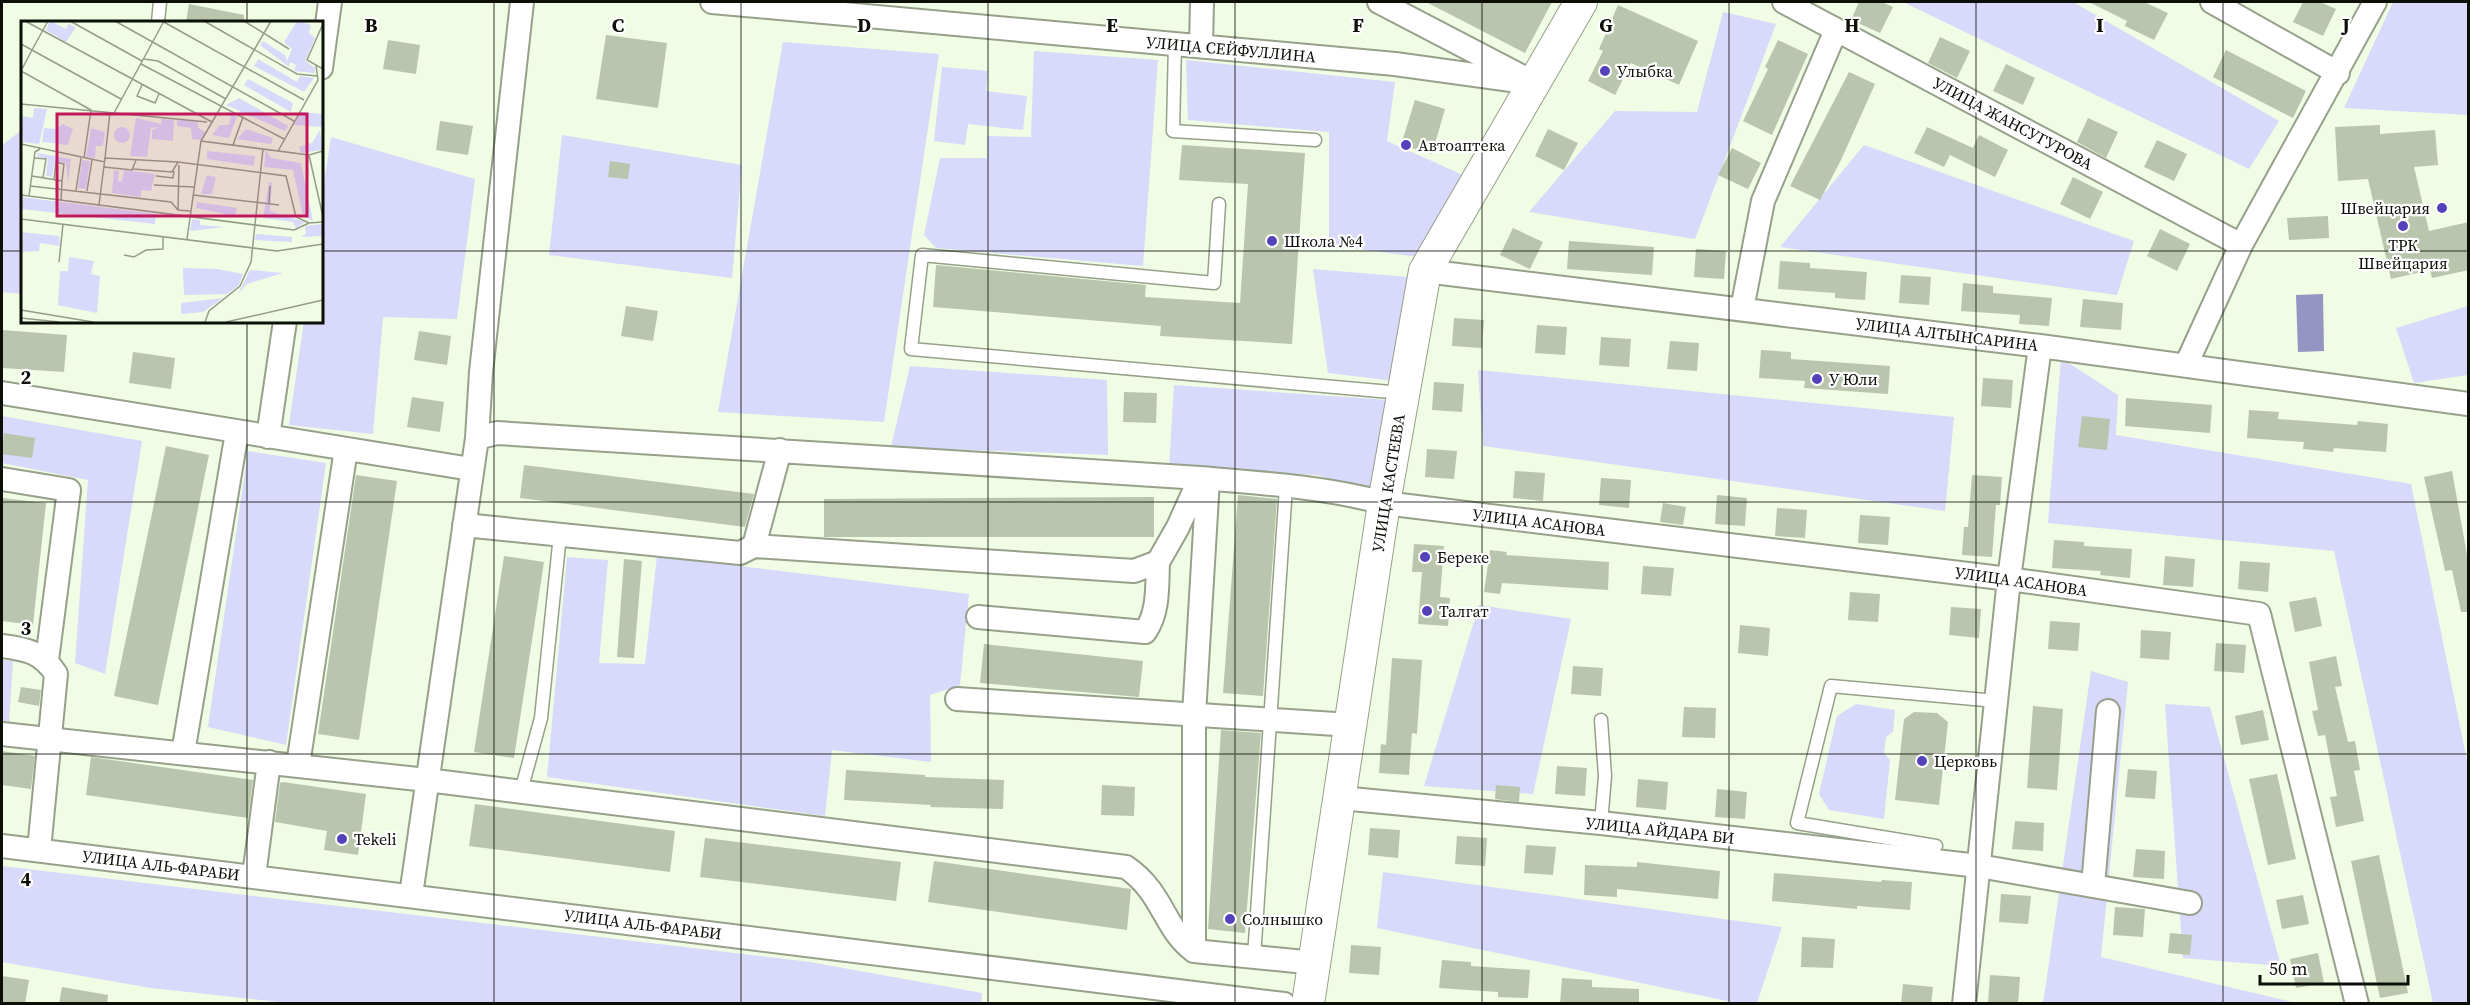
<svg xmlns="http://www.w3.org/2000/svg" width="2470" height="1005" font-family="'Source Serif 4',serif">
<rect width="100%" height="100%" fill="#f0fce3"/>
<path fill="#d8d9fb" d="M1903 2H2073L2279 121 2249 169Z
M2393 2H2468V115L2344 108Z
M1723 12 1776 24 1695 239 1529 212 1615 111 1697 112Z
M783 42 939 54 884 422 718 412Z
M1034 51 1158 60 1143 266 936 248 924 235 940 158H987V136L1031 137Z
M1186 60 1395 82 1387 141 1463 175 1418 257 1329 245V132L1188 120Z
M942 67 988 71 986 91 1027 96 1023 130 968 124 965 145 934 141Z
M22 130V294L2 292V145Z
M562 135 742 165 732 278 549 255Z
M331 137 475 179 457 319 383 317 373 434 289 425 304 321H321V204Z
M1864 145 2134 241 2117 295 1780 247Z
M1313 269 1409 277 1395 381 1328 373Z
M2468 306V375L2414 383 2396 328Z
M2061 358 2118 395 2116 435 2411 484 2468 766V1003H2433L2334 551 2048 523Z
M910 366 1107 380 1108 455 891 447Z
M1478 370 1954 417 1945 511 1483 446Z
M1174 385 1389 400 1376 492 1317 475 1169 469Z
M2 416 142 441 105 674 75 663 88 480 2 463Z
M248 451 326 463 286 745 208 727Z
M657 556 969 594 960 685 930 695 931 762 832 750 825 816 547 777 567 557 608 560 599 663 645 664Z
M1479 605 1571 619 1533 794 1424 786Z
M2 660 13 661 9 724 2 723Z
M2091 671 2128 682 2101 957 2296 1003 2043 1004Z
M1856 704 1895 710 1893 732 1886 737 1884 753 1890 760 1884 819 1829 810 1819 794 1837 716Z
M2165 704 2210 707 2281 966 2183 958Z
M2 866 810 962 982 993 981 1003 297 1004 151 988 2 962Z
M1383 872 1782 927 1757 1003H1737L1377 928Z"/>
<path fill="#9495c2" d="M2323 294 2324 351 2298 352 2296 295Z"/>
<path fill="#bac5ad" d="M1426 2H1552L1525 53Z
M1859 2H1882L1893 7 1880 33 1851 20Z
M2089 2H2144L2168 13 2154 40 2125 26 2127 21Z
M2303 2H2320L2336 9 2323 36 2293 22Z
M189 4 244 15V22H186Z
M1618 5 1698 41 1679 85 1631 63 1615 95 1588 81 1603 51 1599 49Z
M606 35 667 43 658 108 596 99Z
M1940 37 1970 51 1957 78 1928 63Z
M388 40 420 45 416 74 383 69Z
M1778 40 1808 54 1772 135 1743 121 1768 69 1765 67Z
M2226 50 2306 91 2293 118 2213 77Z
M2006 64 2035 78 2023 105 1993 91Z
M1849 72 1875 84 1841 160 1820 200 1790 186Z
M1415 100 1445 109 1432 154 1401 145Z
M2088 118 2118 132 2106 158 2077 142Z
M440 121 473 126 468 155 436 150Z
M2380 125V134L2435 130 2438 165 2414 167 2429 231 2469 222V270L2432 278 2430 270 2391 279 2368 179 2338 181 2335 127Z
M1927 127 1973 148 1979 135 2008 150 1995 177 1950 155 1944 167 1914 153Z
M1548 129 1578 143 1564 170 1535 156Z
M2157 140 2187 154 2174 181 2144 167Z
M1182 145 1305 153 1292 344 1160 336 1161 326 933 307 936 265 1146 285 1145 297 1240 303 1248 184 1179 180Z
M1732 148 1761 163 1748 189 1718 175Z
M610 161 630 164 628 179 608 177Z
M2073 177 2103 192 2090 219 2060 204Z
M2328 216 2329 238 2289 240 2287 218Z
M1513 228 1543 242 1530 269 1500 255Z
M2160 229 2190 244 2177 271 2147 256Z
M1569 241 1654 247 1652 275 1567 269Z
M1696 249 1726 251 1724 279 1694 277Z
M1780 261 1810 263V268L1867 272 1865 300 1835 298V293L1778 289Z
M1901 275 1931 277 1929 305 1899 303Z
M1963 283 1993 286V293L2052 298 2049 326 2019 324 2020 315 1961 311Z
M2083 299 2123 303 2121 330 2080 327Z
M626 306 658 311 653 341 621 336Z
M1454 318 1484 320 1482 348 1452 346Z
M1537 325 1567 327 1565 355 1535 353Z
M2 330 67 335 64 372 2 368Z
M419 331 451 336 447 365 414 360Z
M1601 337 1631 339 1629 367 1599 365Z
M1670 341 1699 343 1697 371 1667 369Z
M1761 350 1791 352V359L1890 366 1888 394 1804 388 1805 381 1759 378Z
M133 352 175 358 171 389 129 383Z
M1983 378 2013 380 2011 408 1981 406Z
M1434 382 1464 384 1462 412 1432 410Z
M1124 392 1157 393 1156 423 1123 422Z
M412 397 444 402 440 432 407 427Z
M2126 398 2212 405 2210 433 2125 426Z
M2249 410 2279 412 2278 419 2357 425 2358 421 2388 424 2386 452 2334 448 2333 452 2303 449 2304 442 2247 438Z
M2082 416 2110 419 2107 450 2078 447Z
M4 433 35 438 32 458 2 454Z
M166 446 209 455 158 705 114 696Z
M1427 449 1457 451 1454 479 1425 477Z
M524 465 754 494 745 527 520 498Z
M1515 471 1545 473 1543 501 1513 498Z
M2452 471 2469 566V612H2461L2452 570 2445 571 2424 477Z
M356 475 397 481 359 740 318 734Z
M1972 475 2002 477 2000 505H1996L1992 557 1962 555 1964 527H1968Z
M1601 478 1631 480 1629 508 1599 505Z
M1238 495 1277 499 1263 696 1223 693Z
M1717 495 1747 498 1745 526 1715 524Z
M1154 497V537H824V499Z
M2 498 46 503 33 625 2 621Z
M1663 503 1686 507 1683 525 1660 522Z
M1777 508 1807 510 1805 538 1775 536Z
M1860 515 1890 517 1888 545 1858 543Z
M2054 540 2084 542V546L2132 549 2130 578 2100 575 2101 571 2052 568Z
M1414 544 1444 546 1440 597 1450 598 1448 626 1418 624 1422 572H1412Z
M1490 550 1507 552 1506 555 1609 562 1608 590 1502 583 1500 594 1484 592Z
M504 556 544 562 514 758 474 752Z
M2165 556 2195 559 2193 587 2163 585Z
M624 559 642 561 634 658 617 657Z
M2240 561 2270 563 2268 592 2238 589Z
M1643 566 1674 568 1671 596 1641 594Z
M1850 592 1880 594 1878 622 1848 620Z
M2316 597 2322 626 2295 632 2289 602Z
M1951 607 1981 609 1979 638 1949 635Z
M2050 621 2080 623 2078 651 2048 649Z
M1740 625 1770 628 1768 656 1738 653Z
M2141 630 2171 632 2169 660 2140 658Z
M2216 643 2246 645 2244 673 2214 671Z
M984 644 1143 661 1139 697 980 683Z
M2336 656 2342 686 2335 687 2348 742 2355 741 2360 770 2354 771 2364 821 2336 827 2330 797 2337 796 2325 735 2318 736 2312 711 2318 710 2309 662Z
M1392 658 1422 660 1417 734 1412 733 1409 775 1379 773 1381 744 1386 745Z
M1573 666 1603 668 1601 696 1571 694Z
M21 687 41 690 39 706 18 702Z
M2033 706 2063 709 2057 790 2027 788Z
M1684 707 1716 708 1715 738 1682 737Z
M2263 710 2269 740 2241 745 2235 716Z
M1914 712 1937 713 1948 722 1939 805 1895 800 1904 719Z
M1221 730 1261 733 1245 933 1208 929Z
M2 751 35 756 31 789 2 785Z
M91 757 253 780 248 818 86 795Z
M1557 766 1587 768 1585 796 1555 794Z
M2128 769 2157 771 2155 799 2125 797Z
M846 770 925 775V777L1004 780 1003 809 930 807 931 805 844 800Z
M2277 774 2296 859 2268 865 2249 779Z
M1638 779 1668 782 1666 810 1636 807Z
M283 782 366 794 358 855 324 850 327 831 275 822 280 783Z
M1102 785 1135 787 1134 816 1101 815Z
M1496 785 1520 787 1519 802 1495 799Z
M1717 789 1747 792 1745 819 1715 817Z
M475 804 675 831 670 872 469 846Z
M2015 821 2044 823 2043 851 2012 849Z
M1370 828 1400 830 1398 858 1368 855Z
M1457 836 1487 838 1485 866 1455 864Z
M705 838 901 862 896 901 700 877Z
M1526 845 1556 847 1553 875 1524 873Z
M2136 849 2165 851 2164 879 2133 877Z
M2379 855 2408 993 2380 998 2351 861Z
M934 861 1131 889 1127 930 928 902Z
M1637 862 1720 871 1718 899 1617 889V897L1584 895 1585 865 1637 867Z
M1774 873 1881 882 1882 880 1912 882 1910 910 1857 906V909L1772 901Z
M2001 894 2031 896 2028 924 1999 922Z
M2303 895 2309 924 2282 929 2276 900Z
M2115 907 2145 909 2143 937 2113 935Z
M2170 933 2192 935 2190 955 2168 953Z
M1802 937 1835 939 1833 968 1801 967Z
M1351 945 1381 947 1379 975 1349 973Z
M2318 953 2324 983 2296 988 2290 959Z
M1442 960 1471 962V966L1530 970 1528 998 1498 997V992L1439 988Z
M1990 975 2020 977 2018 1004H1988Z
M2 976 29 980 25 1004 2 1003Z
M1562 978 1592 980V987L1639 989V1004H1560Z
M1903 984 1933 987 1931 1004H1901Z
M62 987 108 995 107 1004H59Z"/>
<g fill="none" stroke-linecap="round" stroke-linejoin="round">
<g stroke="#96a08a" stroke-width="15">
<path id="lane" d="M158 22 160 2
M1175 43 1173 131 1315 140
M1219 204 1214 283 922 255 911 349 1402 393
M521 791 541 718 560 535
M1601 823 1605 776 1601 720
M1936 846 1797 823 1831 686 1996 701
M1254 957 1286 487"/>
</g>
<g stroke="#96a08a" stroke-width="26">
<path id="street" d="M712 2 1395 64 1533 83
M1379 2 1519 75
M1784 2 2241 245
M2212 2 2338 73
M1201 46 1202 2
M321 68 330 2
M1425 271 2040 346 2468 404
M1742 309 1763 201 1836 30
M2186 365 2241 245 2375 2
M2 393 471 469
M268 437 285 321
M477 438 481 372 522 2
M2 479 69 490 47 660
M464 525 740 553 754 546 780 450
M754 546 1134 571 1158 562 1178 527 1200 478
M978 617 1145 632C1159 612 1157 586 1158 562
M2 646C26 649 42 652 56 674L39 850
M957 699 1351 725
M2 734 427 780 1126 867C1164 893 1163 928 1194 951L1315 963
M183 753 237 432
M298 765 346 449
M1341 798 1601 823 1979 866 2190 903
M2 846 1284 1004
M254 876 269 762
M2093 886 2108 711
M411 895 477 438 497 433 1200 478C1261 483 1325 487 1384 503L2009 579 2259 614 2357 1004
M1194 951V715L1208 479
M1964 1004 2009 579 2040 346"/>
</g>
<g stroke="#96a08a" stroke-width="34">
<path id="secondary" d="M1308 1004 1384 503 1425 271 1581 2"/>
</g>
<use href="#lane" stroke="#fff" stroke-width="12"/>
<use href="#street" stroke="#fff" stroke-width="22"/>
<use href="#secondary" stroke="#fff" stroke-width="32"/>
</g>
<path fill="none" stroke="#0b0f07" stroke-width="1.5" stroke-opacity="0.55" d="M247 2V22M494 2V1004M741 2V1004M988 2V1004M1235 2V1004M1482 2V1004M1729 2V1004M1976 2V1004M2223 2V1004M2 251H22M321 251H2468M247 321V1004M2 502H2468M2 754H2468"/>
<g fill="#5342ba" stroke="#fff" stroke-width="2">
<circle cx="1605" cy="71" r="6"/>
<circle cx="1406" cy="145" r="6"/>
<circle cx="2442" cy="208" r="6"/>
<circle cx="2403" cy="226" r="6"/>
<circle cx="1272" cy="241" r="6"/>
<circle cx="1817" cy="379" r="6"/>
<circle cx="1425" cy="557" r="6"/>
<circle cx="1427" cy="611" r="6"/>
<circle cx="1922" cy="761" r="6"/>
<circle cx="342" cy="839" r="6"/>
<circle cx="1230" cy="919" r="6"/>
</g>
<g text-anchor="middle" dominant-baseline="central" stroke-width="4.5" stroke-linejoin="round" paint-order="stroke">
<g font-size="16" fill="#0b0f07" stroke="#fff">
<text transform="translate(1231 49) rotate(5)">УЛИЦА СЕЙФУЛЛИНА</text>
<text transform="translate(2013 123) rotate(28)">УЛИЦА ЖАНСУГУРОВА</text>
<text transform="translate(1947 334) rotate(7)">УЛИЦА АЛТЫНСАРИНА</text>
<text transform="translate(1388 483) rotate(-81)">УЛИЦА КАСТЕЕВА</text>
<text transform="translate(1539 522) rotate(7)">УЛИЦА АСАНОВА</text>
<text transform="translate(2021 581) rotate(8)">УЛИЦА АСАНОВА</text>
<text transform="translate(1660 830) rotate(6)">УЛИЦА АЙДАРА БИ</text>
<text transform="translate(161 865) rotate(7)">УЛИЦА АЛЬ-ФАРАБИ</text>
<text transform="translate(643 924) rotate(7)">УЛИЦА АЛЬ-ФАРАБИ</text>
</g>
<g font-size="16" fill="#0b0f07" stroke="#fff" text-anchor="start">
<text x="1617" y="71">Улыбка</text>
<text x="1418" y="145">Автоаптека</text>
<text x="2430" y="208" text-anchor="end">Швейцария</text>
<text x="1284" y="241">Школа №4</text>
<text x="2403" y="245" text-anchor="middle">ТРК<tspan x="2403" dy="18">Швейцария</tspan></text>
<text x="1829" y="379">У Юли</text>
<text x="1437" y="557">Береке</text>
<text x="1439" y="611">Талгат</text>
<text x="1934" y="761">Церковь</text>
<text x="354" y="839">Tekeli</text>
<text x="1242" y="919">Солнышко</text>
</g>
</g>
<g transform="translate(21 21)">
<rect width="302" height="302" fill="#f0fce3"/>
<path d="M29 0 45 8 47 3 55 6 45 21 25 9ZM276 0 290 4 288 12 294 17 284 40 294 47V52L273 50 275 44 269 41 268 46 239 24 242 20 264 34 266 40 271 28 263 21ZM237 38 276 61 279 55 293 57 283 71 233 45ZM227 58 272 82 270 91 223 64ZM218 77 267 105 264 110 205 84ZM13 87 26 88 18 123 0 121 1 95 12 97ZM279 91 301 93V106L273 104ZM210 94 216 95 208 117 191 114 199 104H208ZM115 97 140 103 141 98 153 99 152 120 131 118V109L138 106 130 107 126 136 109 135ZM156 99 177 101V107L184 111 180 119 171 118 170 107 156 105ZM42 103 52 108 47 124 21 121 23 107 35 108ZM93 114a8 8 0 1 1 16 0a8 8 0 1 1-16 0ZM70 107 84 111 82 125H75L74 137 65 136ZM225 108 252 117 250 123 216 118ZM299 109 301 129 280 132 278 126 291 122ZM245 129 250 137 280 142 292 200 282 195 272 149 243 146ZM186 130 234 135 233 145 186 138ZM17 132 50 138 47 161 45 142 34 140 31 156 25 155 27 138 16 135ZM61 139 69 140 65 168 57 167ZM93 149 98 150 97 160H101L103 149 134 153 130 170 120 169V176L91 172ZM186 154 195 156 191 173H180ZM248 161 251 162 249 190 284 201 275 207 272 201 242 197ZM0 176 135 193 134 203 0 188ZM176 181 216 187 214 195 175 187ZM171 198 179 199V204L204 206 169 210ZM301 203V215L280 216 285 213 284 205ZM0 211 38 215 39 225 19 222 18 230 0 231ZM235 213 271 216V221L234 219ZM48 236 73 240 70 253 79 255 76 292 37 284 39 250H47ZM162 247 196 248 222 253 218 264 206 273 163 274ZM229 249 262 252 226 263 217 273ZM202 277 182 291 160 293V282Z" fill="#d8d9fb"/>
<path fill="none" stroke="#949d8b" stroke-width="1.5" d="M4 0 191 101M27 0 11 29 0 50 70 89 63 137M49 0 121 40M94 0 273 100M141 0 283 79M183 0 276 53 296 55M223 0 268 28M301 5 286 39 302 48M0 23 100 78M123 38 137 40 205 78M120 43 263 118M121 64 116 75 134 82 138 73M0 83 186 101M93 92 143 0M180 120 288 134 302 130M0 123 84 141M212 124 222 96M257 130 297 59 295 44M288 134 302 196M14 137 25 138 22 157M84 137 89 91M83 146 111 149 115 139M112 148 151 151 157 141M11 155 41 160 40 179M135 155 152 157 153 150M33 158 35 141 43 143 41 160M133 164 173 166M9 165 150 181 157 189 169 190M55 169 60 137M66 170 71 139M0 174 273 209 288 202M172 174 258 184M8 175 14 131 19 128M248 183 249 165M78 184 84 137 157 141 265 155 275 196 288 202 302 201M157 189 158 144M0 198 256 230 302 223M166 218 180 120 250 0M103 234 113 236 125 229 142 228V216M38 241 42 203M0 289 72 301M0 297 38 301M184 301 188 290 219 265 230 241 242 128M205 301 302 279"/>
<path fill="#c2185b" fill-opacity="0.15" stroke="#c2185b" stroke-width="3" d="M36 93H286V195H36Z"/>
<rect width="302" height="302" fill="none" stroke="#0b0f07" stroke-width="3"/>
</g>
<g font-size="20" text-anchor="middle" font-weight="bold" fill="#0b0f07" stroke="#fff" stroke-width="4.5" stroke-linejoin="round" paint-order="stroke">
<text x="371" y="32">B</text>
<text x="618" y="32">C</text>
<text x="864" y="32">D</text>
<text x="1112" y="32">E</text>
<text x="1358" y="32">F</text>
<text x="1606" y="32">G</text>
<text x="1852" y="32">H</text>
<text x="2100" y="32">I</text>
<text x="2346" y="32">J</text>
<text x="26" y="384">2</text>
<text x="26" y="635">3</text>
<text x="26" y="886">4</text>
</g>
<rect width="2470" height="1005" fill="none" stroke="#0b0f07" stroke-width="6"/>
<path d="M2260 975v9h148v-9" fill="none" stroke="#0b0f07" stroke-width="3"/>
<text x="2269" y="975" font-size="18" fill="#0b0f07" stroke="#ffffff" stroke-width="4.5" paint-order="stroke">50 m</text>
</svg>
